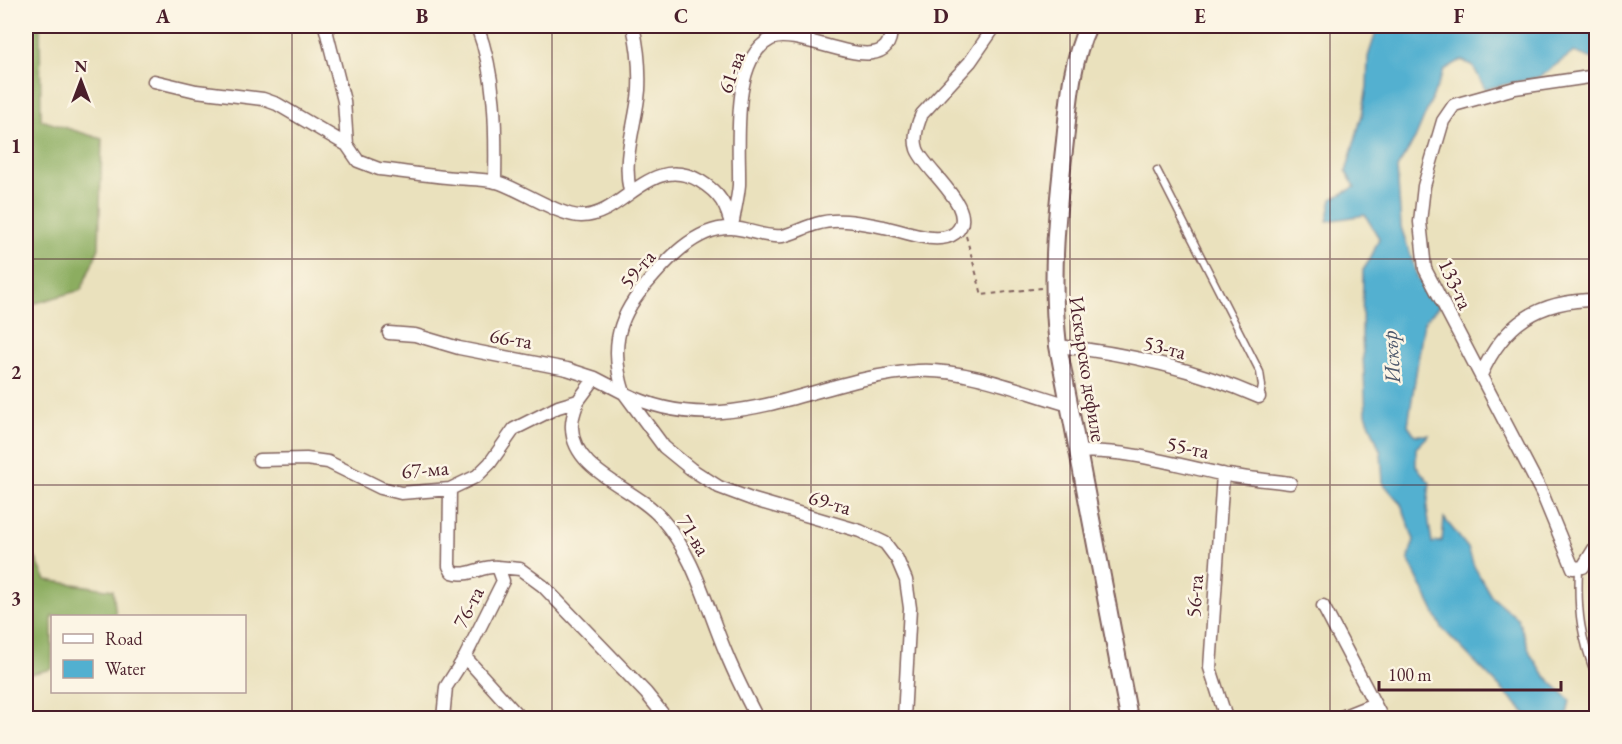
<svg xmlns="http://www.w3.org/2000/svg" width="1622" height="744" font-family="'EB Garamond',serif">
<rect width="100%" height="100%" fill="#fcf5e5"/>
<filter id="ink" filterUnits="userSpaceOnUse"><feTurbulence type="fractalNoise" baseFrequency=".0167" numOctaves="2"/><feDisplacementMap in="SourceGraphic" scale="12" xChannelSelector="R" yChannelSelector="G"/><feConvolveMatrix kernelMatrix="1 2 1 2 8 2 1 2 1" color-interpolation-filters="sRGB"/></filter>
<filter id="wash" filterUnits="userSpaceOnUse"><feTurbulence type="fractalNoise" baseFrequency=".008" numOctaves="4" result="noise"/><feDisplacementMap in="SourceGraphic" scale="24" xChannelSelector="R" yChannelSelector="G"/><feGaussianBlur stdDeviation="1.35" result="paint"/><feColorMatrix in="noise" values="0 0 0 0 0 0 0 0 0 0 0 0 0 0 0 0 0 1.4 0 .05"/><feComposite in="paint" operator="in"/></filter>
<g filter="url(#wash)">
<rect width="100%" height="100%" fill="#eae1bd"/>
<path fill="#8cad61" stroke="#6b6646" stroke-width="1.5" d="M34 26H40L41 120 102 139 99 248 81 290 26 306V32Z
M26 539 46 580 113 590 116 616H52V669L26 675Z"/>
<path fill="#52b0d0" stroke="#4e687e" stroke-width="1.5" d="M1378 26H1596V60L1574 52 1539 77 1485 89 1473 66 1461 60 1444 70 1415 139 1397 168 1401 227 1419 281 1425 277 1439 306 1424 322 1408 425 1415 435H1429L1416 448V466L1430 483 1427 509 1432 543 1442 541 1444 518 1468 548 1474 566 1491 596 1518 619 1531 655 1544 675 1570 700 1567 715 1571 718H1530L1442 628 1408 559 1414 540 1401 504 1383 483 1381 453 1366 414 1362 336 1363 270 1371 258 1379 238 1365 215 1327 221 1332 199 1355 187 1346 172 1362 115 1367 87 1368 57Z"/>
</g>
<g filter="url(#ink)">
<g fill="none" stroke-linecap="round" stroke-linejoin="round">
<g stroke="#82635e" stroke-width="9">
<path id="service" d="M1157 170 1260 372 1262 386 1260 397
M1579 570C1577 611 1581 639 1596 677"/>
</g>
<g stroke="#82635e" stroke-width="15">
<path id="minor" d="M325 26 344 101 347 145 358 161 379 169C405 172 430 176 456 178 469 179 484 179 497 182 520 189 559 216 581 216 623 217 649 152 700 181 720 193 727 206 732 228
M477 26C496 76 496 128 495 182
M995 26 970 62 922 114C917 125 913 137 917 149 924 170 982 211 955 233 938 246 903 231 884 227 862 223 839 217 816 224 805 227 793 234 782 236 765 238 749 229 732 228 696 226 665 262 644 287 615 321 611 352 624 393 728 445 814 377 918 371 965 368 1023 392 1069 405
M1596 76 1515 88 1454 105 1443 121 1424 186 1420 222 1425 269 1542 493 1573 568 1583 567 1596 546
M154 81 196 91 263 99 277 104 347 145
M630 191C622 158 636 124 639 90 640 68 638 47 633 26
M733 221C735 209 738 197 739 185 740 148 730 59 771 39 802 25 893 87 891 26
M389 333 415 335 459 348 567 369 595 378 624 393 664 447 691 469 719 487 754 500 860 531 885 543 897 559 906 580 910 608 904 718
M1058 346C1126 353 1197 370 1259 397
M1481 375C1504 323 1539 300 1596 300
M578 401C575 410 571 419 572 428 573 472 636 488 661 518 695 556 706 606 726 653 735 675 746 697 757 718
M1078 452C1126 449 1173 464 1221 474 1244 478 1267 480 1290 483
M259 460 306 459 328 462 381 488 401 493 450 489 477 476 490 463 514 429 558 407 578 401 595 378
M1223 474 1210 668 1226 718
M498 567 520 569 543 586 646 693 666 718
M1323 606 1382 718
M465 657 520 718
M443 718 446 687 465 657 503 581 498 567C482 565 468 578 452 572L449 566 450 489
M1339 718 1374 704"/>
</g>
<g stroke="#82635e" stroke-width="20">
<path id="secondary" d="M1088 26C1071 62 1069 102 1065 141 1057 210 1050 276 1058 346L1129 718"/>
</g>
<path stroke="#82635e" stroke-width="2" stroke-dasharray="4.5 4.5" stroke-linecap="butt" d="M966 236 982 295 1041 288"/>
<use href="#service" stroke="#fff" stroke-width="6"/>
<use href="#minor" stroke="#fff" stroke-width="12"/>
<use href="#secondary" stroke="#fff" stroke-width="16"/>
</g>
</g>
<path fill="none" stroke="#4a1f2b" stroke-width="1.5" stroke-opacity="0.55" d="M292 26V718M552 26V718M811 26V718M1070 26V718M1330 26V718M26 259H1596M26 485H1596"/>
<g text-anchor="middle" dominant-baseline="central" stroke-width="5" stroke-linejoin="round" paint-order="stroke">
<g font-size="21" fill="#4a1f2b" stroke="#fcf5e5">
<text transform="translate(731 72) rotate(-70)">61-ва</text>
<text transform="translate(637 269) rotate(-50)">59-та</text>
<text transform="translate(1456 284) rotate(65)">133-та</text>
<text transform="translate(511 338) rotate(9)">66-та</text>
<text transform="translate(1165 347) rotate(14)">53-та</text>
<text transform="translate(1088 369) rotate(81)">Искърско дефиле</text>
<text transform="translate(1188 447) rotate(12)">55-та</text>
<text transform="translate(425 469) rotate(-5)">67-ма</text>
<text transform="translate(830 502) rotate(16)">69-та</text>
<text transform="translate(694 535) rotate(59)">71-ва</text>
<text transform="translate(1194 596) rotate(-86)">56-та</text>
<text transform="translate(468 607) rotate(-63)">76-та</text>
</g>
<g font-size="22" font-style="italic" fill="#4d596d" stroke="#fcf5e5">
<text transform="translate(1391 357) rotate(-94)">Искър</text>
</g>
</g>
<rect width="1622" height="744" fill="none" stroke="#fcf5e5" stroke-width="66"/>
<rect x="51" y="615" width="195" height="78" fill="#fcf5e5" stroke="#b59f9b" stroke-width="1.5"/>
<rect x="63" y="634" width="30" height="9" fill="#ffffff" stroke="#b59f9b" stroke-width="1.5"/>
<text x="105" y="645" font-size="18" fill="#4a1f2b">Road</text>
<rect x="63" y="660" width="30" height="18" fill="#52b0d0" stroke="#b59f9b" stroke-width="1.5"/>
<text x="105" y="675" font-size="18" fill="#4a1f2b">Water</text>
<g transform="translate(81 81)" stroke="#fcf5e5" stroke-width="4.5" paint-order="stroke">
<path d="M0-4.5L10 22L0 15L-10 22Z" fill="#4a1f2b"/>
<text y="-9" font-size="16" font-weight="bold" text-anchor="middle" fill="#4a1f2b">N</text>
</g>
<path d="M1379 681v9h182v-9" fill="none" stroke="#4a1f2b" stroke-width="3"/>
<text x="1388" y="681" font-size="18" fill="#4a1f2b" stroke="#fcf5e5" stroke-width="4.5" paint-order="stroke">100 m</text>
<rect x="33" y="33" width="1556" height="678" fill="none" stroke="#4a1f2b" stroke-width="2"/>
<g font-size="20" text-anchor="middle" font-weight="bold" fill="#4a1f2b">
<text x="163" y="23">A</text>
<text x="422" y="23">B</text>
<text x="681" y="23">C</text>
<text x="941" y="23">D</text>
<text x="1200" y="23">E</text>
<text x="1459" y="23">F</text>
<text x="16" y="153">1</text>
<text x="16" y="379">2</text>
<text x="16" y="605">3</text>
</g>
</svg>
